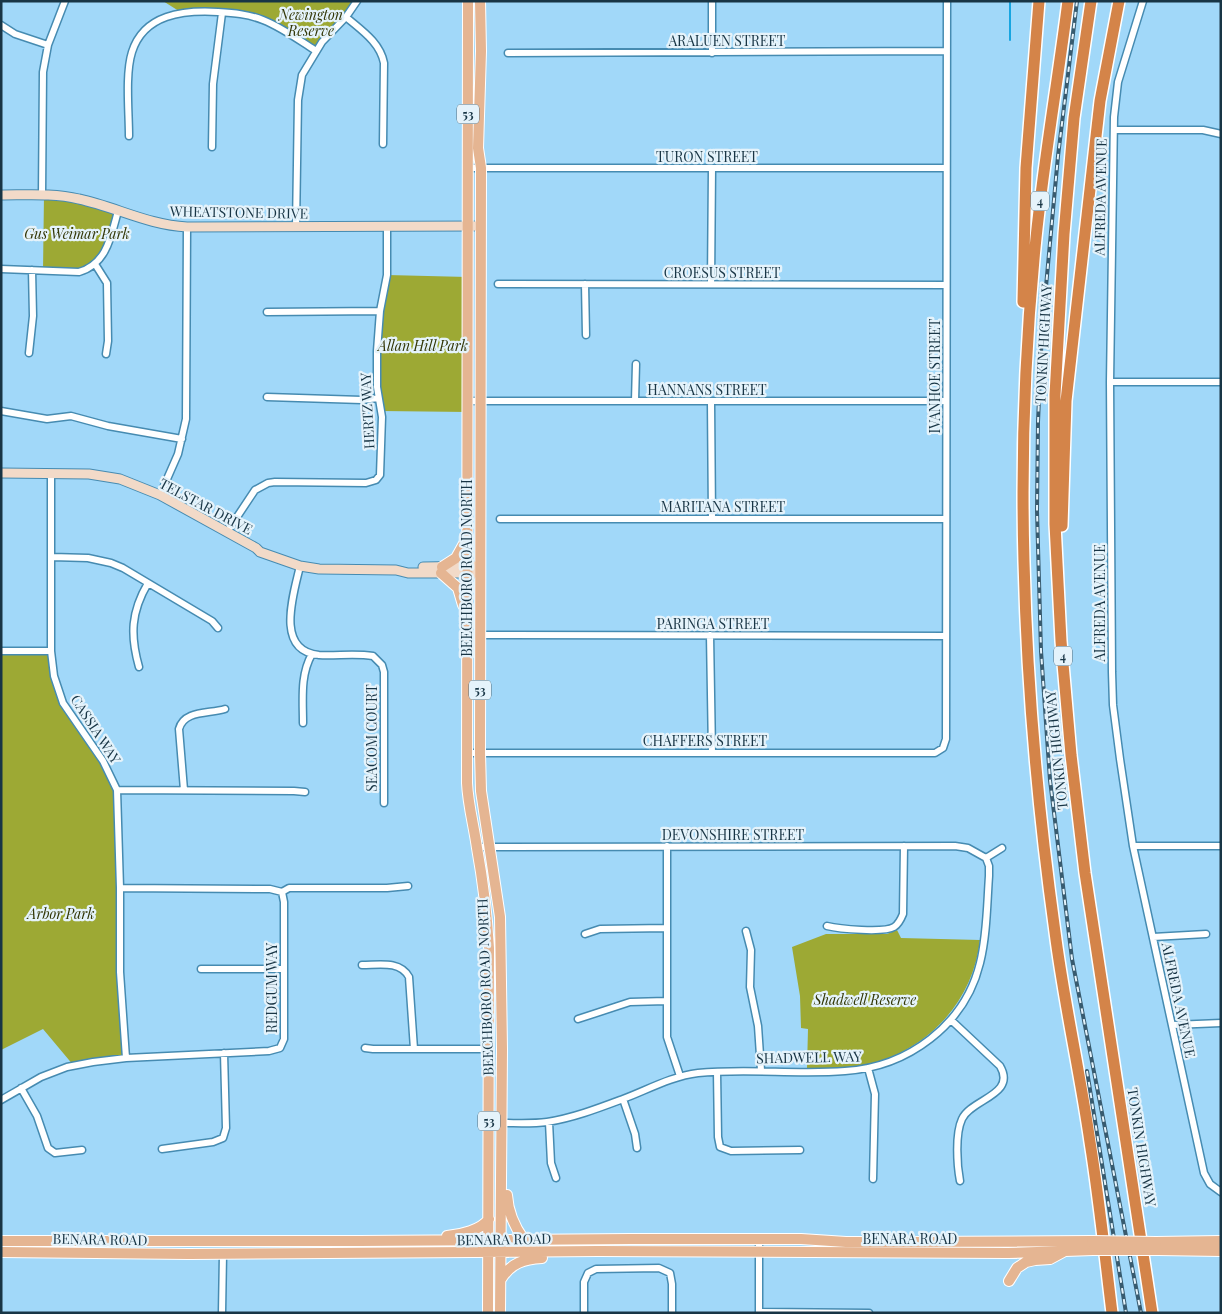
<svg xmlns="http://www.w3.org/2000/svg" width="1222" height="1314" font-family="'Playfair Display',serif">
<rect width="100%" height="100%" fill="#a1d8f9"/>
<path fill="#9da934" d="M163 1H357L316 51 252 17 182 13Z
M44 195 118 211 107 248 85 270 43 271Z
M387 275 468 277V412L381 411 377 351Z
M1 651H51L59 694 114 782 120 888 126 1058 74 1066 43 1029 1 1050Z
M897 930 901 938 980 940C973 1003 926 1052 865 1065 846 1069 826 1068 807 1068L808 1029 801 1028 800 996 792 947 826 934H887Z"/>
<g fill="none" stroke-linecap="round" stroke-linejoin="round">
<path stroke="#17a5e1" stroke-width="2" d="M1010 1V40"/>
<g stroke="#468bb1" stroke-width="9">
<path id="street" d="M1143 1 1118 82 1114 117 1110 382 1112 672 1113 705 1120 759 1133 846 1204 1173 1210 1184 1221 1192
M346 17C361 30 380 42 384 63L383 144
M1 25 15 34 48 45
M508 53 947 51
M712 53V1
M1114 130H1203L1221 134
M129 136C129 112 125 74 132 52 144 14 183 10 218 12 233 13 248 14 263 20 281 27 299 40 316 51
M212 147 213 84 222 13
M468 168H946
M42 195 43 72 48 45 65 1
M296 227 298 100 302 75 322 42 346 17 357 1
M95 264 107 283 108 341 106 354
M1 269 79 272C107 264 111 236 118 211
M498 284 946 285
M585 284 586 335
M711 284 712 168
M267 312 380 311
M29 353 33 316 32 270
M1110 382H1221
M267 397 362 400 378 398
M468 401H946
M635 401 636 364
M711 402 712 519
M1 411 47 419 71 416 108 426 182 439
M51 474V651L54 676 63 703 103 761 117 790 120 888V972L126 1058
M160 495 178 454 186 419 187 227
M500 519H946
M227 532 255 490 268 483 275 482 366 483 376 480 380 475 382 417 377 387V351L380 311 387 275V227
M52 557 88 558 111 563 123 568 212 621 218 628
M300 566C294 593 274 651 319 655 337 656 355 653 373 656L382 665 384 672V803
M481 635 946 636
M710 635 712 753
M1 651H51
M139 667C130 635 131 612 148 583
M303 723C303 699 300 675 312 654
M468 753H935L943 748 946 739 947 1
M117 790 294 791 305 792
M184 790 179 729C184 710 209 714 225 709
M667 846V1037L680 1076
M1133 846H1221
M477 847 955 846 968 848 986 858
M986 858 1002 848
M282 892 289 888H387L408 886
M827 926C839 929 884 933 894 927 899 924 901 919 903 914L904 846
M746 931 751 950 750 987 758 1026 761 1070
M585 934 600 929 666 928
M1153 937 1206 934
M362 965C378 965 400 960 409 977L414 1049
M201 969H284
M578 1019 630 1002 666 1001
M951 1020 1000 1066C1017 1095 971 1099 962 1119 955 1134 957 1165 960 1181
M1173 1025 1221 1023
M365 1048 373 1049H489
M868 1068 875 1094 873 1179
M717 1072 718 1137 720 1147 731 1151 800 1150
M21 1088 37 1116 48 1148 55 1153 82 1150
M623 1099 635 1134 637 1148
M1 1100 41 1077 67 1067 93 1062 126 1058 269 1051 280 1048 284 1039V902L282 892 270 889 120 888
M549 1122 551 1163 556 1178
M502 1123C517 1123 532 1124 547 1122 573 1118 599 1108 623 1099 647 1090 672 1076 698 1073 747 1068 797 1075 845 1071 908 1067 965 1025 980 963 987 935 987 904 989 876V866L986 858
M162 1149 213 1142 223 1138 226 1128 224 1053
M759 1239V1313
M759 1312 869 1313
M222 1313 223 1254
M584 1313V1282L588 1273 596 1269 659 1268 670 1273 672 1284V1313"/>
</g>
<g stroke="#468bb1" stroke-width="11">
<path id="secondary" d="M1 195C27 195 54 193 79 199 116 207 148 225 187 227L480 226
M1 473 89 474 120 479 160 495 256 548 260 552 300 566 319 569 396 570 408 573H480
M423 567 480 566"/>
</g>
<g stroke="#fff" stroke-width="12">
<path id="primary" d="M468 1 467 783C468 805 474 826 477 848 483 881 487 915 489 948L488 1313
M480 1 481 51 478 148 481 168 480 753 481 791 500 917 502 1049 500 1313
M442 567 456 558 466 540
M441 573 458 588 463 605
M507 1195C508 1212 514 1226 524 1240
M447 1236C461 1235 481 1230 489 1219
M1 1241H359L631 1239H801L846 1242H905L1092 1241
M1156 1242 1221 1241
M1158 1250 1221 1251
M1 1252 189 1254 598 1251 1008 1253 1093 1250
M501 1279C511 1263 524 1259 542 1258
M1009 1281 1017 1268 1026 1262 1035 1260 1050 1259 1063 1252"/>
</g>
<g stroke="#fff" stroke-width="14">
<path id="highway" d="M1068 1C1058 80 1044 159 1036 238 1025 346 1021 454 1024 562 1027 686 1038 810 1055 932 1064 1003 1080 1072 1090 1142 1099 1198 1105 1256 1112 1313
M1091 1 1074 118 1064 234 1055 395V524L1061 641 1071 755 1085 873 1152 1313
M1023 302 1026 168 1039 1
M1062 526 1066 401 1100 101 1119 1"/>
</g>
<use href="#street" stroke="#fff" stroke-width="6"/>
<use href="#secondary" stroke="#f2dac8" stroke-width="9"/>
<use href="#primary" stroke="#e5b592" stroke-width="10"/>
<use href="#highway" stroke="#d48449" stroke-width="11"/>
<g stroke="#385b6f" stroke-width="4">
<path id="rail" d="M1077 1 1058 156 1042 330 1038 422 1037 511 1041 651 1050 780 1072 959 1141 1313
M1087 1071 1126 1313"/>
</g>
<use href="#rail" stroke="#e5f3fb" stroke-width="2" stroke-dasharray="5.5" stroke-linecap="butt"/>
<g stroke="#fff" stroke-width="12" stroke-linecap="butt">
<path id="primary-bridge" d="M1092 1241 1156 1242
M1093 1250H1158"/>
</g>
<use href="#primary-bridge" stroke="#e5b592" stroke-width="10"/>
</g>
<g text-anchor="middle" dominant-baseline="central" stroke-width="4.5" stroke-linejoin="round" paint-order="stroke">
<g fill="#e5f3fb" stroke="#566e7c" stroke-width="1">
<rect x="457" y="104.5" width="22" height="19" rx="4"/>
<rect x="1031" y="191.5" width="18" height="19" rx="4"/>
<rect x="1054" y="646.5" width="18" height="19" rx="4"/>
<rect x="469" y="680.5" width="22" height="19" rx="4"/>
<rect x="478" y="1111.5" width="22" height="19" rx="4"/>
</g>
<g font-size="12" font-weight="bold" fill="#183545">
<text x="468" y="114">53</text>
<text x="1040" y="201">4</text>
<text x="1063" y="656">4</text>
<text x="480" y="690">53</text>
<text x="489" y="1121">53</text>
</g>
<g font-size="14" font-style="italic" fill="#323605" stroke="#e5f3fb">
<text x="311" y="14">Newington<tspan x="311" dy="16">Reserve</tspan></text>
<text x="77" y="233">Gus Weimar Park</text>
<text x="423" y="345">Allan Hill Park</text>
<text x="61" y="913">Arbor Park</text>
<text x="865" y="999">Shadwell Reserve</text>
</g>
<g font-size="14" fill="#183545" stroke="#e5f3fb">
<text x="727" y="40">ARALUEN STREET</text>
<text x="707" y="156">TURON STREET</text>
<text transform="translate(1100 197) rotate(-89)">ALFREDA AVENUE</text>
<text transform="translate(239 212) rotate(1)">WHEATSTONE DRIVE</text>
<text x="722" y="272">CROESUS STREET</text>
<text transform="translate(1043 344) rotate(-87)">TONKIN HIGHWAY</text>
<text transform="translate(934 376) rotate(-90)">IVANHOE STREET</text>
<text x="707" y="389">HANNANS STREET</text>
<text transform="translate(367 411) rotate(-93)">HERTZ WAY</text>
<text transform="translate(206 506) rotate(28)">TELSTAR DRIVE</text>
<text x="723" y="506">MARITANA STREET</text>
<text transform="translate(466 568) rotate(-90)">BEECHBORO ROAD NORTH</text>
<text transform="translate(1099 603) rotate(-90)">ALFREDA AVENUE</text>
<text x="713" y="623">PARINGA STREET</text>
<text transform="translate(96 729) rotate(57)">CASSIA WAY</text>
<text transform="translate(371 738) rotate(-90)">SEACOM COURT</text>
<text x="705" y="740">CHAFFERS STREET</text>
<text transform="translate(1056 750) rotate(-96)">TONKIN HIGHWAY</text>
<text x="733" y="834">DEVONSHIRE STREET</text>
<text transform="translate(485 987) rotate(-92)">BEECHBORO ROAD NORTH</text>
<text transform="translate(271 988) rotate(-90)">REDGUM WAY</text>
<text transform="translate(1179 1000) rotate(78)">ALFREDA AVENUE</text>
<text transform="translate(809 1057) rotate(-1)">SHADWELL WAY</text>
<text transform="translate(1142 1147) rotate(81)">TONKIN HIGHWAY</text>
<text x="910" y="1238">BENARA ROAD</text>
<text transform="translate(100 1239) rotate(1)">BENARA ROAD</text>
<text transform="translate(504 1239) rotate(-1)">BENARA ROAD</text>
</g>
</g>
<rect width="1222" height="1314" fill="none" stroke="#183545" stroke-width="5"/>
</svg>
